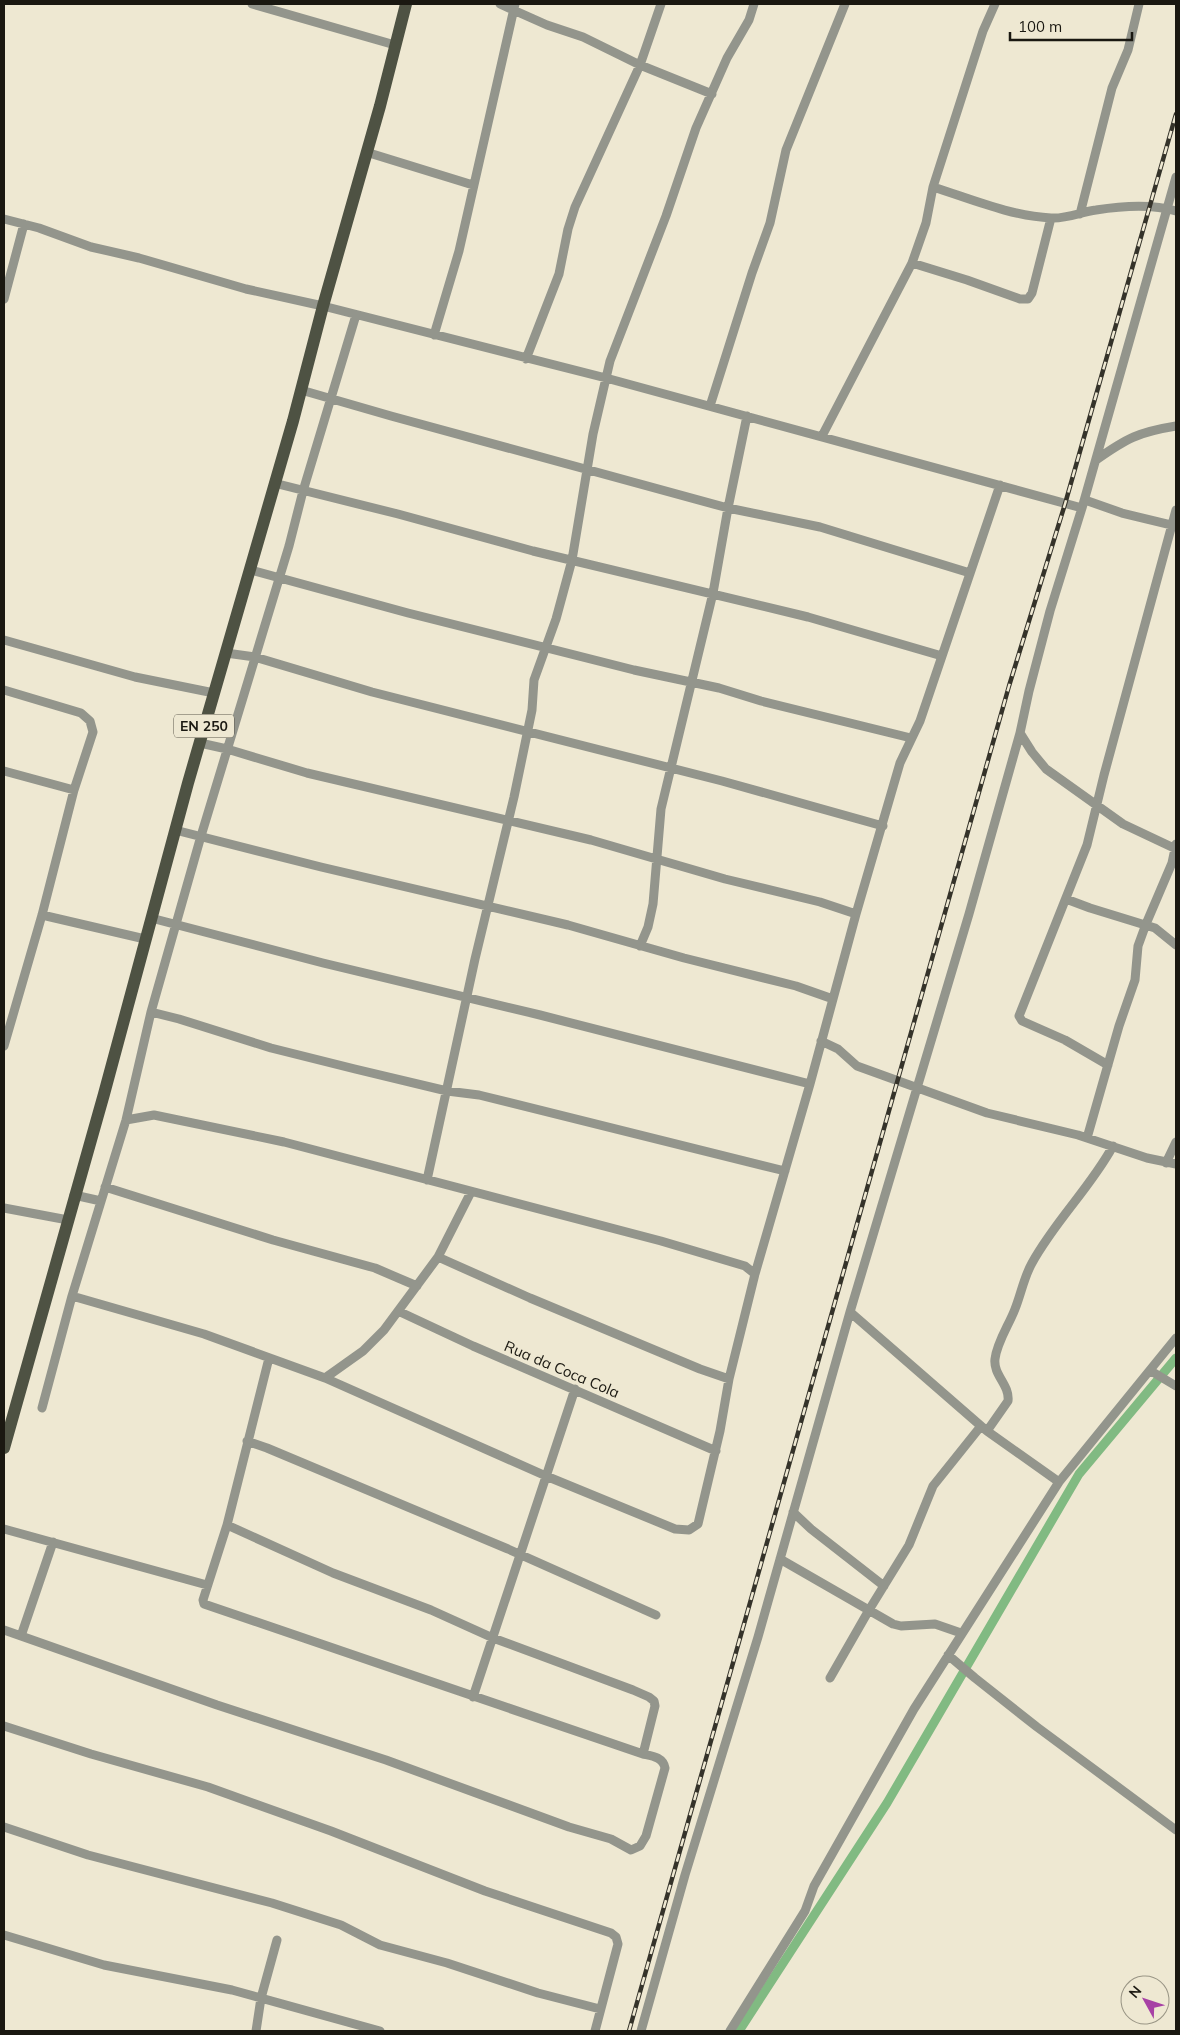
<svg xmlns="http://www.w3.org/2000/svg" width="1180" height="2035" font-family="Mulish,sans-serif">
<rect width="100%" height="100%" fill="#eee8d2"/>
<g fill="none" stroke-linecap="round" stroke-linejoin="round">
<path stroke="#81ba82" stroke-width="9" d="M739 2031 887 1803 1079 1474 1176 1358"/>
<path stroke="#93958c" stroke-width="9" d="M252 4 395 45
M500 4 547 25 583 37 640 65 712 94
M366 152 473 185
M933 187C971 199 1011 216 1051 218 1067 219 1081 212 1096 210 1121 206 1153 204 1176 211
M1080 214 1112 88 1128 50 1139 4
M4 219 39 228 91 247 139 258 246 289 323 306 606 378 1082 508 1176 177
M912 263 967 280 1020 299H1028L1032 293 1051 218
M4 299 24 224
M434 335 459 251 515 4
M526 359 559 274 568 229 575 207 640 65 661 4
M301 390 391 416 728 508 820 527 970 573
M710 406 752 273 770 223 786 150 845 4
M822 436 912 263 926 223 933 187 983 31 995 4
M1096 460C1127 438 1139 432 1176 426
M274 483 398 514 533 551 808 617 942 656
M1085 500 1122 513 1176 526
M251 570 408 613 634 670 719 688 761 701 911 738
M4 640 135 677 214 693
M226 653 255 657 372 692 722 781 883 826
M4 690 81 713 90 721 93 732 74 790 42 915 4 1046
M1020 733 1032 752 1046 769 1123 824 1176 849
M200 743 227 749 307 773 591 840 725 879 820 902 856 914
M4 771 74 790
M175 830 321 867 568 925 684 958 796 986 833 999
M1066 899 1090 908 1155 928 1176 945
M42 915 145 939
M151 918 323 963 540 1015 810 1084
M640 946 648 927 653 904 661 809 713 593 728 508 747 416
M151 1012 179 1019 271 1048 355 1069 447 1091 479 1095 785 1171
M821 1041 838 1049 857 1066 987 1113 1078 1135 1147 1158 1176 1164
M1108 1065 1065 1040 1022 1021 1019 1016 1087 845 1104 775 1176 510
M126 1120 154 1115 284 1142 661 1241 745 1266 755 1274
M1087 1138 1119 1026 1135 980 1138 946 1146 924 1172 863 1176 844
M1166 1163 1176 1142
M427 1180 475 959 514 797 532 710 534 680 556 619 572 560 593 434 610 361 666 216 696 128 727 58 749 20 754 4
M105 1187 273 1240 375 1268 417 1286
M74 1195 101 1201
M4 1208 68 1220
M438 1257 530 1298 700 1369 729 1379
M72 1296 204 1334 325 1378 546 1476 675 1529 689 1530 698 1524 720 1431 729 1379 755 1274 810 1084 856 914 900 763 920 721 1000 485
M398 1311 473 1346 716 1451
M850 1312 981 1426
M269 1358 227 1525 203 1600 204 1604 643 1754
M1151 1371 1176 1386
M325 1378 363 1351 384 1330 438 1257 471 1192
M42 1408 72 1296 126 1120 151 1012 201 836 289 546 303 491 356 315
M987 1431 1059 1482
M247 1441 267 1448 508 1549 656 1615
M793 1512 811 1529 884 1586
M4 1529 207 1585
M780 1559 893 1624 901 1626 935 1624 961 1633
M4 1630 217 1705 386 1760 569 1827 611 1839 631 1850 640 1846 646 1836 665 1768C663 1757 652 1756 643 1754L655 1706 654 1701 649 1697 633 1690 493 1638 431 1610 333 1573 227 1525
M21 1636 53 1542
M948 1655 975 1678 1037 1727 1176 1830
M830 1678 869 1610 909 1545 933 1486 981 1426 987 1431 1008 1401C1010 1385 993 1375 995 1359 997 1342 1009 1325 1015 1309 1021 1294 1024 1277 1032 1263 1055 1221 1090 1188 1113 1146
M473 1697 575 1389
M4 1726 91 1754 208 1787 331 1831 485 1891 611 1933 616 1937 618 1944 595 2031
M4 1827 88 1855 272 1903 341 1925 380 1945 447 1963 538 1993 600 2009
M4 1935 104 1965 232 1990 380 2031
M256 2031 261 1998 277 1940
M641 2031 685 1875 758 1637 850 1312 969 914 1020 733 1029 691 1050 611 1082 508
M730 2031 805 1911 814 1886 914 1709 1059 1482 1176 1338"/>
<path stroke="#4e5243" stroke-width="12" d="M4 1448 104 1094 188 783 293 421 323 306 380 106 406 4"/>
<g stroke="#35332a" stroke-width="4.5">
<path id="rail" d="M629 2031 1009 686 1065 504 1176 114"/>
</g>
<use href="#rail" stroke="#eee8d2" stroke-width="2.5" stroke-dasharray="8" stroke-linecap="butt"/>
</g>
<g text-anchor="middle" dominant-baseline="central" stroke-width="4" stroke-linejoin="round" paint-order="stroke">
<rect fill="#eee8d2" stroke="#5a564b" stroke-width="1" x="174" y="714.5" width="60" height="23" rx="4"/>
<g font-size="14" font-weight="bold" fill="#1a1811">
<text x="204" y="726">EN 250</text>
</g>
<g font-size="15" fill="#1a1811" stroke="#eee8d2">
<text transform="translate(562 1369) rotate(23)">Rua da Coca Cola</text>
</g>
</g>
<rect width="1180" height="2035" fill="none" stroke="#1a1811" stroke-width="10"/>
<g transform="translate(1145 2000) rotate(310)"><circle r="24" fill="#eee8d2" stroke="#999585"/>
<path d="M0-4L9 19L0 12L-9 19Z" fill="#a741a5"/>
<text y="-8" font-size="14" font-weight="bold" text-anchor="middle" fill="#1a1811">N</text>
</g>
<path d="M1010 32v8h122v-8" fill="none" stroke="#1a1811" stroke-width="2.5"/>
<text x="1018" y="32" font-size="15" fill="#1a1811" stroke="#eee8d2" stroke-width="4" paint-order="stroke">100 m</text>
</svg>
